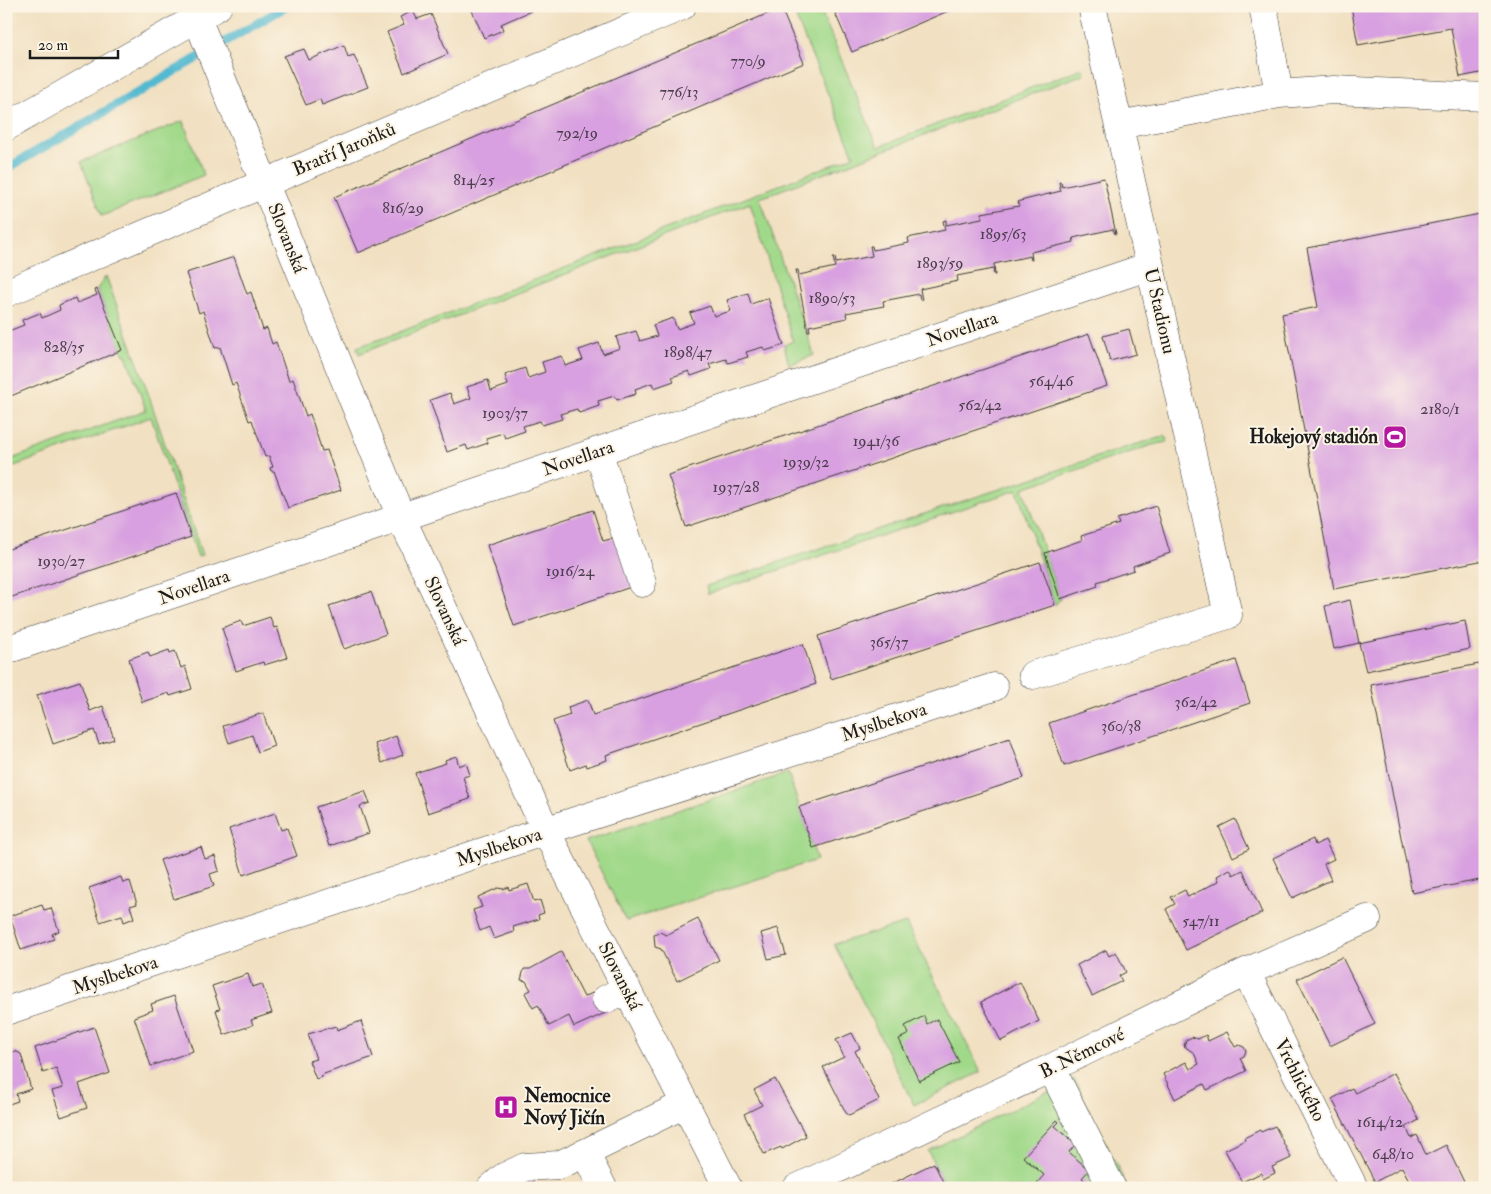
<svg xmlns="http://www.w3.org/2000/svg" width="1491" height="1194" font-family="'IM FELL Double Pica',serif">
<rect width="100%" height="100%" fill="#fcf5e5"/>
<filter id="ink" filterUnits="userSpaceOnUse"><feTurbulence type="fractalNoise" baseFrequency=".02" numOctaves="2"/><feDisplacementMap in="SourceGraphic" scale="10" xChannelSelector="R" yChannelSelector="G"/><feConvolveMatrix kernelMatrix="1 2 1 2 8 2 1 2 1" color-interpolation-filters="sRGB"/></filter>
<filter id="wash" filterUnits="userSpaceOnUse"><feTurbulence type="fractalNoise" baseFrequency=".0096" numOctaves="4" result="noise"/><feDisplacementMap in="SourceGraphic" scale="20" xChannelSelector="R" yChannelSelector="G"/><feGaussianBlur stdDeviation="1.12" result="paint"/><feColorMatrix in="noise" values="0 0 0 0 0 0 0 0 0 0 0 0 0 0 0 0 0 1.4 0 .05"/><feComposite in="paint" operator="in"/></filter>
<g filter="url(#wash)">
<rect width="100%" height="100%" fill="#f1e0c1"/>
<path fill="#a1d98a" stroke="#5e7a53" d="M791 6H819L878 147 1082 68 1084 74 760 198 814 355 789 365 784 345 793 341 750 203 359 354 357 347 392 335 854 156Z
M183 121 204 175 102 216 81 162Z
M106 276 141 372 202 555 198 557 151 417 6 469V461L146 410 126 355H124L97 289Z
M1166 436 1167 442 1152 445 1023 488 1060 599 1055 605 1017 490 708 594 706 586 1127 447Z
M788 773 817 860 626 921 586 841Z
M906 923 981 1072 914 1105 834 944Z
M1074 1079 1128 1188H946L928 1151Z"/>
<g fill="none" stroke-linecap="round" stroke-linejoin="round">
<path stroke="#52b9d0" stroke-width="9" d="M6 169 287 6"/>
</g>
<g id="blocks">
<path fill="#d8a0e0" d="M470 6H529L531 11 501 24 503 30 484 38Z
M832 6H954L955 8 852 52Z
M1351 6H1485V72L1460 77 1451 28 1358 45Z
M781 8 804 63 358 253 334 197Z
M413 11 417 19 431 14 448 54 404 73 387 32 404 25 400 17Z
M344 45 348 57 354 55 368 87 322 105 320 99 306 105 284 56 304 49 309 60Z
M1104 178 1116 234H1115L1113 229 1073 238 1074 242 1031 252 1032 260H1031L1030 256 994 264 995 275H994L993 269 957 276 958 281 920 289 922 300H920L919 294 883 301 884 306 846 313 847 318 809 326 810 331H808L796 270H798L799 275 835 267 833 257H835L836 263 872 256 870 246H872L873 250 909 243 908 238 945 230 943 221 946 220V225L982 218V213L1019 206 1018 202 1020 201 1061 191 1059 182H1061L1062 187Z
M1485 213V560L1334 589 1282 314 1318 307 1307 248Z
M234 257 247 294 251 292 263 330 267 328 272 344 276 342 289 381 293 379 306 416 310 414 322 451 327 450 341 490 288 508 274 471H271L270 468 273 467 269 456 265 457 252 420 249 421 236 383 232 385 220 347 215 348 203 311 199 313 186 273Z
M97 289 122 350 6 398V332L24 325 22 320 40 313 42 318 60 310 59 305 75 298 77 303 97 295 95 290Z
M748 293 751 304 768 298 784 345 765 351 763 347 746 352 748 357 728 363 726 359 709 364 711 369 691 376 689 371 672 377 674 381 654 388 652 383 635 389 636 394 617 400 614 396 598 401 599 406 579 413 577 409 560 414 562 419 542 425 540 421 523 426 525 431 505 438 503 433 486 438 488 443 468 450 466 445 447 452 430 400 450 393 454 404 471 398 467 387 488 380 491 391 508 385 505 375 525 368 528 378 545 372 542 362 562 356 565 366 583 360 579 350 599 343 603 354 620 348 616 337 636 331 640 341 657 336 653 325 673 318 677 329 694 323 690 313 710 306 714 316 731 311 727 300Z
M1129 329 1136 354 1110 361 1103 336Z
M1089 334 1107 386 686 527 668 475Z
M176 493 191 537 6 599V550Z
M1156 506 1170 553 1133 566 1134 570 1097 582 1098 586 1060 599 1045 553 1082 540 1081 536 1119 524 1117 519Z
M593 510 603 541 618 537 634 586 514 626 487 545Z
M1040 562 1055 605 831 679 818 636Z
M371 592 386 634 344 649 329 606Z
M1350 600 1359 643 1334 649 1325 606Z
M270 617 274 628 277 627 287 658 264 665 263 662 236 671 222 628 241 621 243 626Z
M1465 621 1470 649 1366 671 1359 643Z
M803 644 816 684 606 755 607 760 587 767 586 764 570 770 553 721 570 715 568 707 588 700 593 715Z
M169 650 170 653 175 651 181 668 185 666 192 689 170 696 169 693 142 702 129 659 148 652 150 657Z
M1236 660 1250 703 1064 766 1049 723Z
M1479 664 1485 693V879L1412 893 1371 685Z
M80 681 90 711 103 706 114 739 99 744 94 730 53 744 37 695Z
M263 713 274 746 258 752 252 735 229 743 223 726Z
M396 736 403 755 382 763 375 744Z
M1010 738 1024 778 813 848 799 807Z
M456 756 459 766 466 763 470 775 463 777 470 799 428 813 415 773 446 763 445 760Z
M365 791 370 803 360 806 369 833 329 846 316 807Z
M275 813 281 830 287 828 297 856 243 875 229 829Z
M1235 819 1249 849 1233 857 1219 827Z
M1313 839 1315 845 1325 840 1334 859 1324 864 1331 880 1292 898 1273 858Z
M201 847 205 859 215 856 219 871 210 874 214 886 174 899 160 860Z
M1230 869 1233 875 1243 870 1262 913 1186 950 1166 909 1175 904 1171 897 1185 890 1188 897 1219 881 1217 876Z
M121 877 123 883 130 881 137 904 130 906 134 918 124 922 122 915 100 922 89 888Z
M528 884 534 902 540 900 544 913 538 915 539 919 513 927 514 932 494 939 489 927 480 931 473 910 482 907 478 897 498 888 503 889 508 887 509 890Z
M42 905 44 910 51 908 59 931 52 934 54 939 21 950 10 916Z
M698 919 719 960 677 981 661 949 655 947 654 935 660 932 666 935Z
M778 928 786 955 768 959 761 933Z
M1106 950 1109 956 1116 952 1126 972 1119 976 1122 981 1092 996 1077 965Z
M561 952 584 997 601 989 612 1010 574 1027 569 1016 549 1026 538 1005 533 1008 525 993 531 990 526 981 521 980 524 969H530Z
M1342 957 1375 1024 1330 1046 1297 979Z
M248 974 252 987 262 984 272 1013 251 1020 253 1025 224 1035 216 1010 220 1009 212 986Z
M1020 982 1039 1021 1001 1041 981 1002Z
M174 996 193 1051 151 1066 134 1017 153 1010 151 1004Z
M924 1016 927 1024 937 1019 959 1062 919 1081 899 1039 909 1034 905 1026Z
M361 1021 373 1057 321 1075 322 1077 316 1079 309 1061 316 1059 308 1034 336 1026 337 1030Z
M94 1027 110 1073 79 1084 87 1108 61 1117 52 1091 63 1088 56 1068 43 1073 35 1048Z
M1227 1032 1235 1047 1239 1045 1244 1047 1246 1051 1244 1056 1240 1058 1246 1071 1207 1090 1204 1084 1175 1099 1163 1074 1186 1062 1190 1069 1199 1064 1194 1053 1184 1046 1186 1040 1192 1037 1198 1039 1206 1035 1208 1041Z
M852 1033 860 1048 855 1051 879 1100 849 1115 846 1113 823 1067 844 1057 836 1040Z
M15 1051 21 1054 31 1089 16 1094 18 1101 6 1105V1056Z
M1394 1073 1419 1120 1406 1127 1411 1138 1417 1135 1426 1155 1446 1145 1467 1188H1413L1402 1167 1375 1182 1332 1099 1352 1088 1355 1093Z
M775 1079 806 1136 782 1149 781 1147 764 1154 744 1114 762 1105 754 1090Z
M1057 1120 1059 1122 1055 1126 1076 1144 1069 1152 1089 1170 1082 1178 1093 1188H1043L1037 1183 1044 1175 1023 1157Z
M1275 1126 1291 1158 1272 1167 1275 1173 1263 1179 1261 1173 1242 1182 1225 1150 1245 1140 1244 1138 1260 1130 1261 1132Z
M934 1163 946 1188H883Z
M530 1177 536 1188H510Z"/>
</g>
</g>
<g filter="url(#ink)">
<use href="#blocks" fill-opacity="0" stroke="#3c3935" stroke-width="1"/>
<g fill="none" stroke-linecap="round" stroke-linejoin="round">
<g stroke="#3c3935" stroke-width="29">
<path id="minor" d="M192 6 401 517 546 831 728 1188
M1263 6 1279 94
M1119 125 1279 94 1334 90 1485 97
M6 127 218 6
M6 293 682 6
M598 451 642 583
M6 650 1150 266
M1033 675 1228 615 1092 6
M1246 972 1354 1188
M606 999 627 989
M6 1011 572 822 994 687
M1051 1068 1112 1188
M585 1153 685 1104
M491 1188 504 1177 525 1167 559 1165 585 1153 603 1188
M797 1188 1051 1068 1246 972 1367 919"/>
</g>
<use href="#minor" stroke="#fff" stroke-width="28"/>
</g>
</g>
<defs>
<g id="stadium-square" transform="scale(1.25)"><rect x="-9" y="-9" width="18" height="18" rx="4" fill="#b5179e" stroke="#fcf5e5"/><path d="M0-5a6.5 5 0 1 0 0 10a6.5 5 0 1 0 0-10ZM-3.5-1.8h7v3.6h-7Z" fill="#fff"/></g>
<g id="hospital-square" transform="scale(1.25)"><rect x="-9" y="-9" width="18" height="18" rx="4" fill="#b5179e" stroke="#fcf5e5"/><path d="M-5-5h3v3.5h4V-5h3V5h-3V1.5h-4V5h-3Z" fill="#fff"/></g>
</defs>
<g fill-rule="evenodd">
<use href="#stadium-square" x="1395" y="437"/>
<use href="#hospital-square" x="506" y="1107"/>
</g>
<g text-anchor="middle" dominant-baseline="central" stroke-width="4" stroke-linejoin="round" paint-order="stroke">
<g font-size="16" fill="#4b3d4d">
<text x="748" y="61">770/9</text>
<text x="679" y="92">776/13</text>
<text x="577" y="133">792/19</text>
<text x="474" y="180">814/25</text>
<text x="403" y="208">816/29</text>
<text x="1003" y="234">1895/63</text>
<text x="940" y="263">1893/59</text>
<text x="832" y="298">1890/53</text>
<text x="64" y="347">828/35</text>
<text x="688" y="352">1898/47</text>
<text x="1051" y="381">564/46</text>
<text x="980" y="405">562/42</text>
<text x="1440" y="409">2180/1</text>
<text x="505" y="413">1903/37</text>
<text x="876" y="441">1941/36</text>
<text x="806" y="462">1939/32</text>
<text x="736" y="487">1937/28</text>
<text x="61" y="561">1930/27</text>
<text x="570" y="571">1916/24</text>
<text x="889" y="642">365/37</text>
<text x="1196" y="702">362/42</text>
<text x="1121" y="726">360/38</text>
<text x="1201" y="921">547/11</text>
<text x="1380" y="1122">1614/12</text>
<text x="1393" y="1154">648/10</text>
</g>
<g font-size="19" fill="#1c1c1c" stroke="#fcf5e5">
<text transform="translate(344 149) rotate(-23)">Bratří Jaroňků</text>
<text transform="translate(287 238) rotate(68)">Slovanská</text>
<text transform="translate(1160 311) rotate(77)">U Stadionu</text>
<text transform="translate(962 329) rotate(-19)">Novellara</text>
<text transform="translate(578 458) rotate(-19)">Novellara</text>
<text transform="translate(194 587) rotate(-19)">Novellara</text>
<text transform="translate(445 611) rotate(65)">Slovanská</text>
<text transform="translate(884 722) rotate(-18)">Myslbekova</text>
<text transform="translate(499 847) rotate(-18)">Myslbekova</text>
<text transform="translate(115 975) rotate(-18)">Myslbekova</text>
<text transform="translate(620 976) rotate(63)">Slovanská</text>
<text transform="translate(1082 1053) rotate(-26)">B. Němcové</text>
<text transform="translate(1300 1080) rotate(63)">Vrchlického</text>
</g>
<g font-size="19" font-weight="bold" fill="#1c1c1c" stroke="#fcf5e5" text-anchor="end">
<text x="1378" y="437">Hokejový stadión</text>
<text x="524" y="1096" text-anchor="start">Nemocnice<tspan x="524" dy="22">Nový Jičín</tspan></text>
</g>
</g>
<rect width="1491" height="1194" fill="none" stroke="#fcf5e5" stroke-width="25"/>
<path d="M30 50v8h88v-8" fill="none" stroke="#1c1c1c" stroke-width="2.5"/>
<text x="38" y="50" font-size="15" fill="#1c1c1c" stroke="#fcf5e5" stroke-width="4" paint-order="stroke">20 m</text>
</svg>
